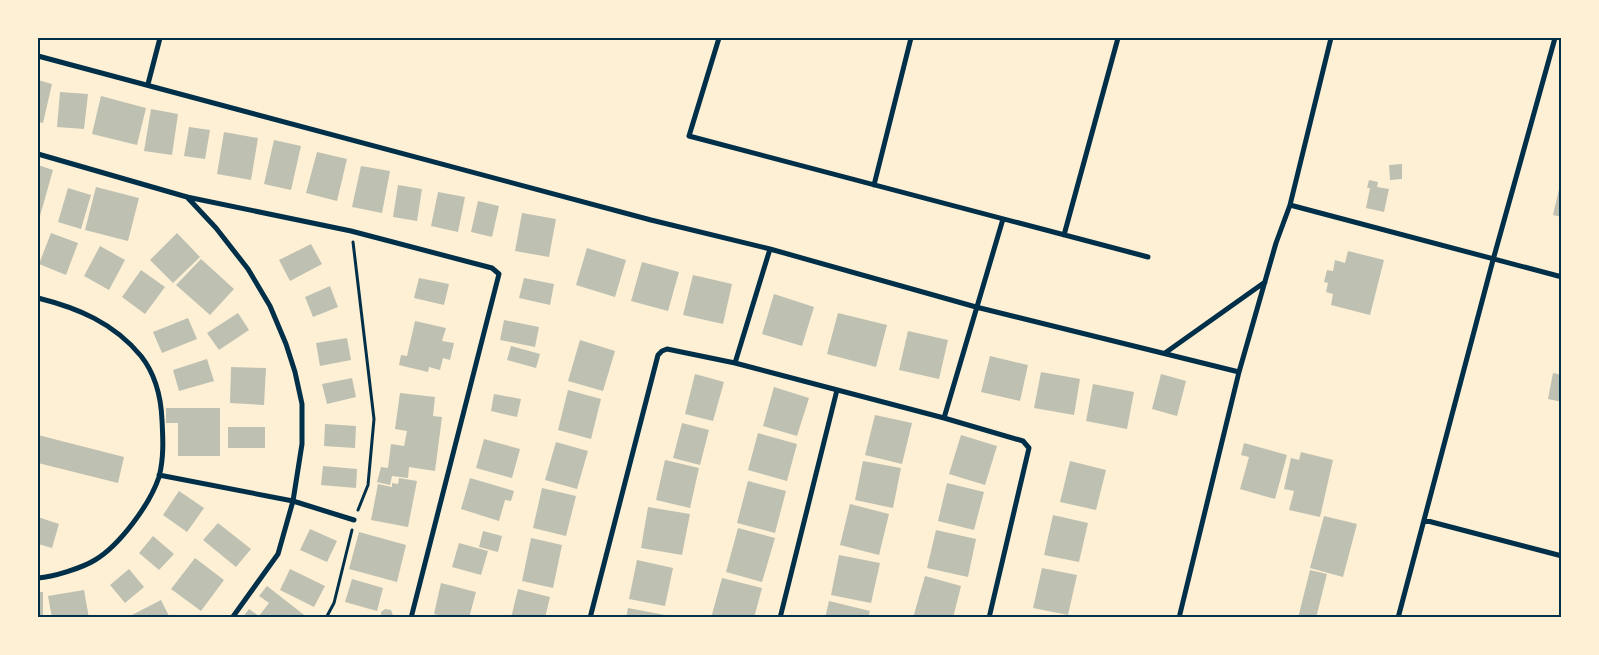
<svg xmlns="http://www.w3.org/2000/svg" width="1599" height="655" font-family="Signika,sans-serif">
<rect width="100%" height="100%" fill="#fdf0d5"/>
<path fill="#bec0b2" d="M38 80 52 84 43 123 38 122Z
M60 92 88 94 84 129 57 127Z
M101 96 146 108 137 145 92 134Z
M151 109 178 114 172 155 144 151Z
M189 127 210 130 205 159 184 156Z
M224 132 258 138 251 180 217 174Z
M274 140 301 146 291 190 264 184Z
M317 152 347 159 337 201 306 193Z
M1402 164V179L1390 180 1389 165Z
M38 165 53 170 38 223Z
M361 166 390 171 382 213 352 207Z
M1369 180 1378 182 1377 187 1389 189 1384 212 1366 208 1370 188H1367Z
M398 185 422 189 417 221 393 217Z
M1560 185H1562V217L1553 215Z
M96 187 139 198 128 241 85 230Z
M68 188 91 195 81 229 58 222Z
M438 192 465 197 458 232 431 226Z
M478 201 499 206 492 237 471 232Z
M522 213 556 219 549 257 515 251Z
M51 233 78 243 66 275 39 264Z
M177 233 200 257 173 283 150 260Z
M311 244 322 264 290 281 279 260Z
M100 246 125 260 109 290 84 276Z
M587 248 626 260 615 297 576 285Z
M1348 251 1384 260 1370 315 1331 305 1333 294 1326 292 1328 283 1324 282 1327 270 1333 271 1335 260 1345 263Z
M201 259 234 289 210 315 176 285Z
M642 262 679 272 668 311 631 301Z
M141 270 165 287 145 314 122 297Z
M693 275 732 284 723 324 683 315Z
M419 278 449 284 444 305 414 298Z
M524 278 554 284 550 305 519 298Z
M330 286 338 307 313 317 305 297Z
M774 294 814 307 802 346 762 334Z
M238 313 249 330 219 350 207 333Z
M838 313 887 325 876 367 827 354Z
M188 318 197 339 162 353 153 332Z
M504 320 539 327 535 347 500 340Z
M415 321 446 328 442 341 454 343 450 360 443 358 440 370 429 367 428 372 399 365 401 355 407 356Z
M908 331 948 340 939 379 899 370Z
M347 338 351 360 320 366 316 343Z
M580 340 615 351 603 391 568 381Z
M511 346 540 354 536 368 507 360Z
M990 356 1028 365 1020 401 981 392Z
M207 359 214 381 179 391 173 370Z
M231 367 266 368 264 405 230 403Z
M1041 372 1080 379 1074 415 1034 408Z
M1553 373 1562 375V402L1548 399Z
M695 374 724 382 713 421 685 414Z
M1161 374 1186 381 1177 416 1152 409Z
M352 378 356 397 327 404 322 384Z
M1093 384 1134 392 1127 429 1086 421Z
M774 387 809 398 797 436 763 426Z
M568 390 601 399 591 439 558 430Z
M400 393 435 397 433 416 442 417 435 471 409 467 408 478 392 476 390 485 377 482 381 467 388 468 391 444 404 446 407 431 395 429Z
M494 394 521 399 517 417 491 411Z
M166 408H220V456H178V423H166Z
M875 415 912 423 902 464 865 455Z
M682 423 709 430 700 465 673 458Z
M325 424 356 426 355 448 324 446Z
M228 427H265V448H228Z
M758 433 797 444 787 481 748 470Z
M38 435 124 457 118 483 38 463Z
M961 435 997 446 985 485 949 474Z
M484 439 520 449 512 478 476 468Z
M556 442 588 451 577 489 545 480Z
M1244 443 1287 455 1275 499 1240 489 1249 457 1241 455Z
M1301 452 1333 460 1320 517 1289 510 1294 491 1284 489 1291 458 1299 460Z
M665 460 699 468 690 508 656 500Z
M863 461 901 468 893 508 855 500Z
M1070 461 1106 470 1096 510 1060 502Z
M323 466 357 469 356 488 321 485Z
M399 478 417 481 408 527 371 520 378 484 392 487V483L398 484Z
M470 478 514 491 511 501 505 500 499 521 461 509Z
M748 481 786 491 775 533 737 523Z
M947 483 984 492 974 530 938 521Z
M542 488 576 496 566 536 533 528Z
M179 491 204 508 187 532 163 515Z
M850 504 889 514 879 555 840 545Z
M648 507 690 514 682 555 641 548Z
M1053 515 1088 523 1079 562 1044 555Z
M1324 516 1357 524 1343 577 1310 568Z
M38 517 59 524 52 548 38 544Z
M218 523 251 549 236 567 203 540Z
M738 528 775 538 762 582 726 572Z
M310 529 337 541 327 562 300 550Z
M936 530 976 539 968 577 927 568Z
M483 531 502 536 498 552 479 547Z
M359 532 406 545 397 582 349 569Z
M153 536 174 554 159 570 139 553Z
M531 538 562 545 553 588 522 581Z
M459 543 488 551 481 575 452 567Z
M839 555 880 563 871 603 831 595Z
M195 558 224 580 201 611 171 589Z
M637 560 673 568 665 606 629 599Z
M1042 568 1077 575 1068 615 1033 608Z
M129 569 144 587 125 603 110 585Z
M290 569 325 586 314 607 280 590Z
M1310 570 1327 574 1316 618H1298Z
M925 576 961 586 953 618H913Z
M722 578 762 588 754 618H711Z
M352 579 383 588 377 611 345 602Z
M441 583 476 592 469 618H450L434 614Z
M267 586 308 618H242L249 609 259 616 269 603 259 596Z
M518 589 550 597 545 618H511Z
M84 590 89 618H52L48 596Z
M38 592H43V618H38Z
M161 600 170 618H126Z
M829 601 870 611 868 618H825Z
M628 608 665 615 664 618H626Z
M385 609 391 610 394 618H381V612Z"/>
<g fill="none" stroke-linecap="round" stroke-linejoin="round">
<path stroke="#003049" stroke-width="3" d="M353 242 374 419 368 485 358 510
M326 618 334 603 352 530"/>
<path stroke="#003049" stroke-width="5" d="M719 38 689 136 1148 257
M38 56 651 220 770 249 976 307 1239 372
M148 84 160 38
M38 154 187 197 351 231 492 268 499 274 411 618
M874 185 911 38
M187 197 216 228 248 269 270 306 286 344 295 372 302 404V444L293 501 278 554 232 618
M1290 205 1562 277
M1064 235 1118 38
M38 298C78 308 114 323 141 356 156 375 161 397 162 420 163 439 164 458 159 477 150 504 120 545 95 560 82 568 53 577 38 578
M1165 353 1265 282
M735 363 770 249
M944 418 1003 219
M159 475 293 501 354 520
M1424 520 1562 556
M590 618 658 355 662 351 667 349 735 363 944 418 1023 441 1029 448 989 618
M780 618 837 390
M1179 618 1239 372 1276 243 1290 205 1331 38
M1398 618 1493 260 1555 38"/>
</g>
<rect width="1599" height="655" fill="none" stroke="#fdf0d5" stroke-width="78"/>
<rect x="39" y="39" width="1521" height="577" fill="none" stroke="#003049" stroke-width="2"/>
</svg>
